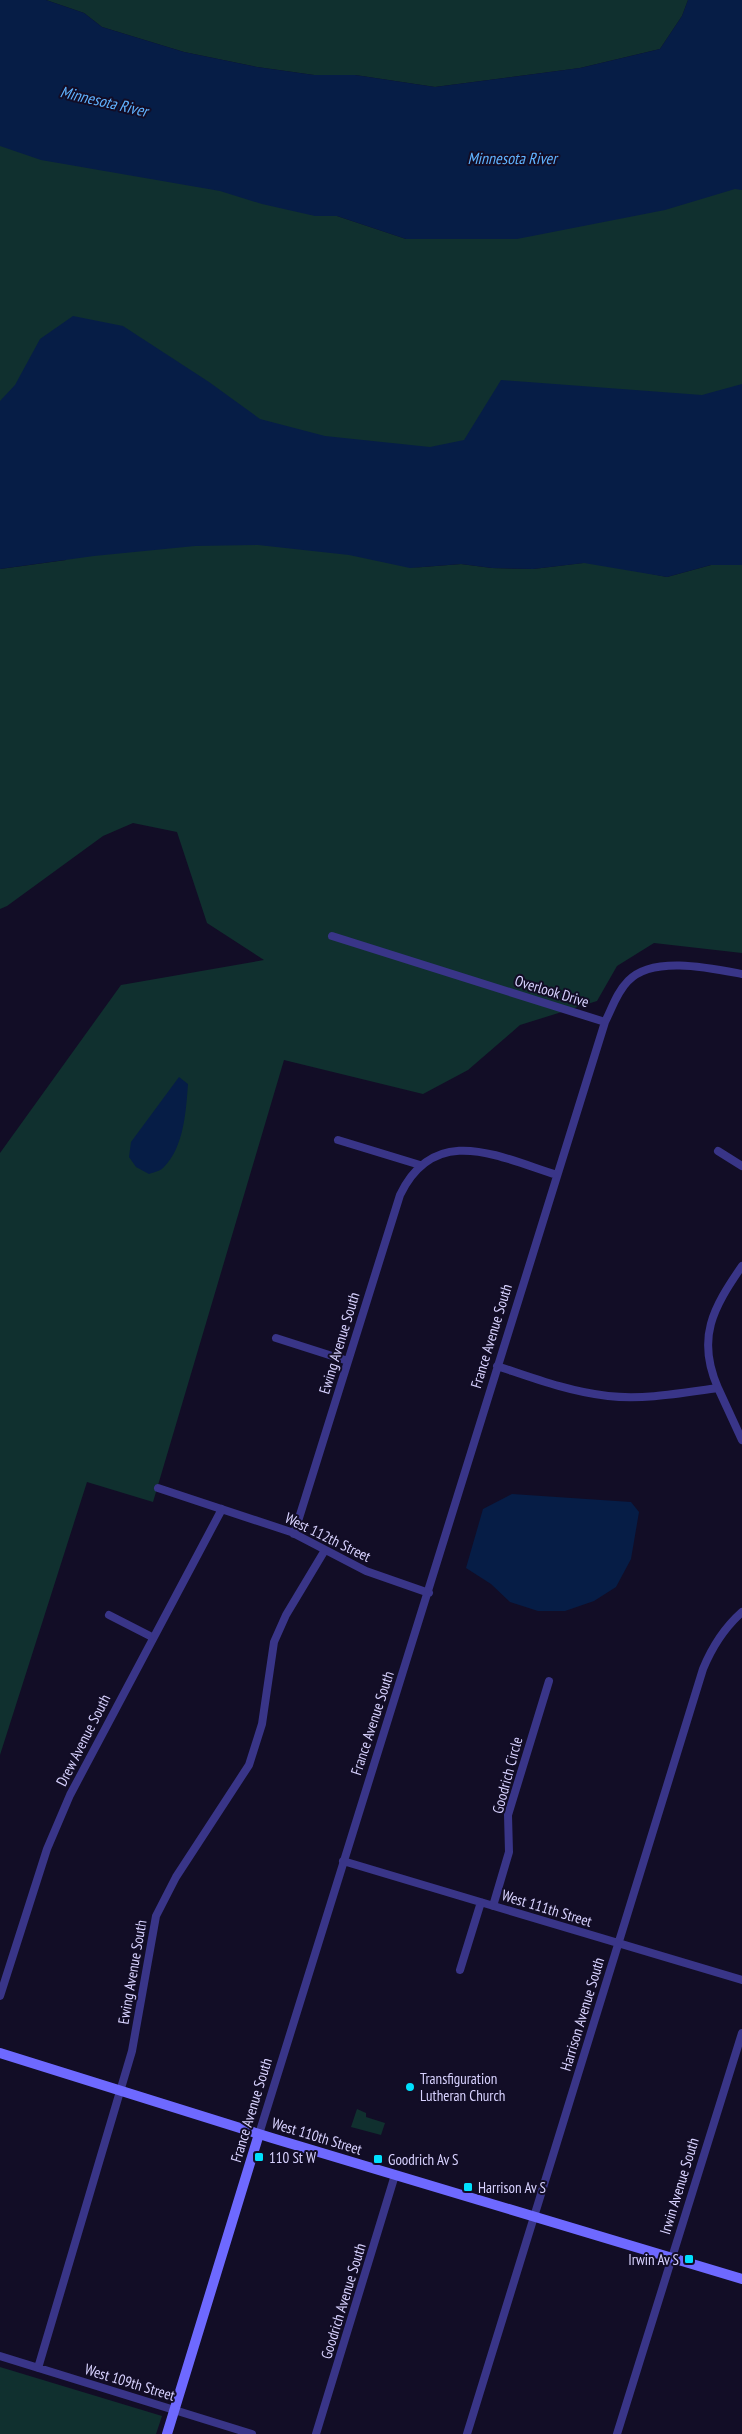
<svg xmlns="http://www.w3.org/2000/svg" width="742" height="2434" font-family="'PT Sans Narrow',sans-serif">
<rect width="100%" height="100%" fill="#120d26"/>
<path fill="#10302f" d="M46 0H688L682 16 660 49 580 68 435 87 355 75H314L257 67 184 52 102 27 84 13Z
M0 101 324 216H337L406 239 742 174V530L410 568 461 564 492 568 533 569 591 562 667 577 711 565H742V953L654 943 617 966 597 1001 520 1025 468 1070 423 1094 284 1060 153 1502 87 1482 0 1755V1153L121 985 264 960 207 923 177 832 133 823 103 836 7 906 0 909V569L66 560 0 457Z
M357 2109 366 2113V2117L385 2123 381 2135 351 2127Z
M0 2367 162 2416 156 2434H0Z"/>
<path fill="#061d46" d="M0 0H46L84 13 102 27 184 52 257 67 314 75H355L435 87 580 68 660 49 682 16 688 0H742V190L735 189 665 210 517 239H406L337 216H315L262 204 220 191 41 160 0 146Z
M73 316 123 326 209 382 260 419 325 436 430 447 464 440 501 380 702 395 742 384V565H711L667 577 584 563 533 569 492 568 461 564 410 568 349 555 258 545 195 546 94 556 0 569V401L15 385 40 339Z
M179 1077 188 1084C186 1111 184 1147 164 1167 161 1171 154 1172 149 1174L136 1167 129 1157 131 1142Z
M512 1494 631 1502 639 1512 631 1559 616 1587 594 1601 565 1611H538L510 1602 491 1584 466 1568 483 1509Z"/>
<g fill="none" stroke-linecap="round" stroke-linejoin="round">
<path stroke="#393588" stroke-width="8" d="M332 936 605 1022
M338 1140 420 1165
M718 1151 742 1166
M276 1338 348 1361
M497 1366C533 1378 570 1392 608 1396 645 1400 681 1393 718 1388L742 1440
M718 1388C696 1338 713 1308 742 1266
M158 1488 291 1532 366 1571 429 1593
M294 1534 400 1195C435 1122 499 1157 557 1175
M109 1615 152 1637
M343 1861 742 1980
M493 1906 509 1852 508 1815 549 1681
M460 1970 481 1902
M0 1996 47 1849 70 1795 222 1509
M259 2134 605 1022C612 1008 617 992 628 981 652 955 711 968 742 974
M0 2356 252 2434
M38 2368 132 2051 156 1916 176 1877 249 1765 262 1724 274 1642 286 1615 325 1550
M316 2434 395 2175
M467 2434 703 1669C712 1647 724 1628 742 1612
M617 2434 742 2033"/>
<path stroke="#6e69ff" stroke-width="10" d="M0 2053 272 2138 742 2279
M167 2434 259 2134"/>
</g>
<g fill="#00e0fd" stroke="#120d26" stroke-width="2">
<circle cx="410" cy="2087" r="5"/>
<rect x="254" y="2152" width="10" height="10" rx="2.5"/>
<rect x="373" y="2154" width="10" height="10" rx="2.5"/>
<rect x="463" y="2182" width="10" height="10" rx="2.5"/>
<rect x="684" y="2254" width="10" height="10" rx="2.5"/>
</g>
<g text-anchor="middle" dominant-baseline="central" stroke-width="4" stroke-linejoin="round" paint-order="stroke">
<g font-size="15" fill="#d8d2ff" stroke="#120d26">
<text transform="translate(552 991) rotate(17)">Overlook Drive</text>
<text transform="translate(491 1336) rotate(-73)">France Avenue South</text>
<text transform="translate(339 1343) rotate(-73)">Ewing Avenue South</text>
<text transform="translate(328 1537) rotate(26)">West 112th Street</text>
<text transform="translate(372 1723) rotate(-72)">France Avenue South</text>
<text transform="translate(83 1740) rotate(-63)">Drew Avenue South</text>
<text transform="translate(507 1775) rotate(-75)">Goodrich Circle</text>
<text transform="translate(547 1908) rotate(17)">West 111th Street</text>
<text transform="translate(132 1972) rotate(-80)">Ewing Avenue South</text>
<text transform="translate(582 2014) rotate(-73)">Harrison Avenue South</text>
<text transform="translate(251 2110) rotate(-73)">France Avenue South</text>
<text transform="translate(317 2136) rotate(17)">West 110th Street</text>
<text transform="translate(679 2186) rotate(-73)">Irwin Avenue South</text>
<text transform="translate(343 2301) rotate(-73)">Goodrich Avenue South</text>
<text transform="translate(130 2382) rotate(17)">West 109th Street</text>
</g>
<g font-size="15" fill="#d8d2ff" stroke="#120d26" text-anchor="start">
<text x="420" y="2078">Transfiguration<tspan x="420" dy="17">Lutheran Church</tspan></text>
<text x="269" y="2157">110 St W</text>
<text x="388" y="2159">Goodrich Av S</text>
<text x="478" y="2187">Harrison Av S</text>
<text x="679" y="2259" text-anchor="end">Irwin Av S</text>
</g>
<g font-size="16" font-style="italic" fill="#60b3ff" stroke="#120d26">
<text transform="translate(104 101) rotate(13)">Minnesota River</text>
<text x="512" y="158">Minnesota River</text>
</g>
</g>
</svg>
